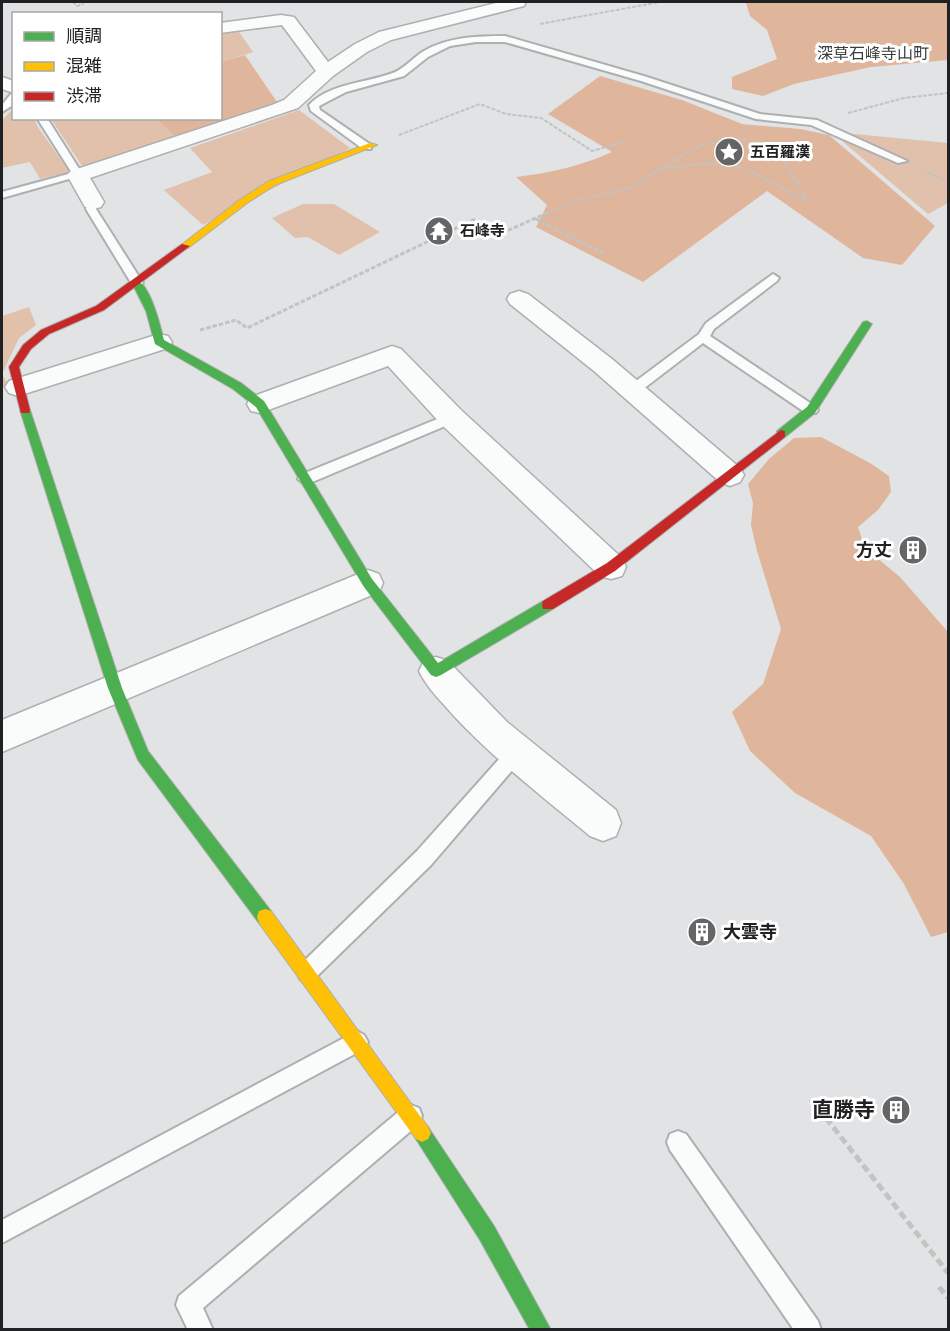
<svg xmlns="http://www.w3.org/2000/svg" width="950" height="1331" font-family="'Varela Round','Noto Sans JP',sans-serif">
<rect width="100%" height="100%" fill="#e1e3e5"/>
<path fill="#e2c1ac" d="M237 29 253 52 221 62V32Z
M13 109 14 118 35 119 37 126 70 172 40 179 30 162 2 168V120Z
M299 110 350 148 203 225 164 190 212 172 190 148Z
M51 119H156L177 138 84 169Z
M855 134 948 143V203L928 214 842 141Z
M303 204H334L380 232 339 255 308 237 295 238 272 218Z
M29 307 36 325 19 338 2 374 8 384 2 387V316Z"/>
<path fill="#dfb69c" d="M748 2H948V60L871 67 794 84 763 96 732 89V77L777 59 767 30 750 16 746 3Z
M245 55 277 102 177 138 156 119 220 118 221 62Z
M600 76 682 100 742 124 800 129 829 135 935 226 902 265 863 258 767 191 643 282 536 227 547 205 516 177C550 173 581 166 612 152L548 114Z
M821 437 870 463 889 476 891 492 878 510 858 527 865 548 900 577 948 632V932L931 937 904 884 871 836 795 793 750 751 732 712 763 684 781 629 757 551 751 525 753 503 748 484 769 459 794 438Z"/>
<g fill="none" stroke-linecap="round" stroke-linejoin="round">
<g stroke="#aeafb0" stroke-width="4">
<path id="lane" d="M505 36 647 77 760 114 817 120 907 161 898 163 811 125 756 119 641 81 505 42H476L450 46 428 57 404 76 346 92 319 106 320 110 371 145V149H363L311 111 309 105C329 84 364 83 390 74 404 70 412 58 424 51 448 37 478 36 505 36Z
M14 90 13 105 2 112V105Z
M37 118H47L83 175 2 198V192L72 173Z
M93 199 98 202 96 209 143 283 141 286H133L86 209 89 200Z
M773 274 779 278 777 281 714 329 710 336 816 407 818 410 816 413H806L703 343 638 393H628L626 390 628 387 699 334 706 323Z
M452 413 457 415 459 418 457 421 310 483 305 484 298 479 300 475Z
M515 746 521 748 524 754 521 760 431 865 314 979 307 982 300 979 297 972 300 965 417 851 509 748Z
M357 1031 364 1035 368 1042 364 1049 2 1243V1220Z
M411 1105 419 1108 422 1116 419 1124 203 1308 213 1330H188L176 1305 179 1296 403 1108Z
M678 1131 686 1134 818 1321 821 1330H794L670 1150 667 1142 670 1134Z"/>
</g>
<g stroke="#aeafb0" stroke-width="3">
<path id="street" d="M500 2H526L524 6 391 40 367 52 333 76 298 108 90 178 104 202 101 207 93 209 85 207 67 175 71 171 272 105 284 100 316 71 282 25 220 33V23L281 15 294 17 328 62 355 44 379 32Z
M2 77 14 81V93L2 89Z
M519 291 528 294 612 359 740 468 744 475 740 482 730 486 720 482 594 371 510 304 507 299 510 294Z
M159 334 168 336 172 342 168 348 18 396 9 393 5 387 9 381Z
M392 346 401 349 462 411 622 558 626 567 622 576 611 579 600 576 442 425 388 366 260 413 251 411 247 404 251 397Z
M368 570 379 574 383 583 379 592 2 752V720Z
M436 657 448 661 507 722 616 810 621 823 616 836 603 841 590 836C543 797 495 760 453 715 441 701 427 688 419 671L424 661Z"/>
</g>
<g stroke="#aeafb0" stroke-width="2">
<path id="fast" d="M137 280C151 287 160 325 164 340L241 383 264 401 372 579 438 663 543 601H553L554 605 553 609 441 675 436 677 431 675 364 587 256 407 233 389 155 344 146 311 132 283Z
M867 321 872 324 815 413 785 437H777V431L807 407 863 322Z
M25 406 30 410 122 688 148 751 271 911 273 917 271 923 265 925 259 923 138 760 108 688 20 410Z
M422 1124 428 1127 494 1226 551 1330H530L480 1240 416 1139 413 1133 416 1127Z"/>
</g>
<g stroke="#aeafb0" stroke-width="2">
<path id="slow" d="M370 143 377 145 275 185 247 203 188 248 180 246 241 199 269 181Z
M265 909 271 911 428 1127 431 1133 428 1139 422 1142 416 1139 259 923 257 917 259 911Z"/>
</g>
<g stroke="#aeafb0" stroke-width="2">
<path id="jam" d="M182 244 190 246 104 310 49 334 31 349 19 367 30 410 29 413H21L9 367 23 345 41 330 96 306Z
M781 430 785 431V437L615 571 553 609H543L542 605 543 601 607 563Z"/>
</g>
<path stroke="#c2c3c3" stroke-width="2" stroke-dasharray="4 1.5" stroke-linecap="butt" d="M73 2 77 6 83 4 82 2
M540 24 660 2
M848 113 904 98 948 93
M399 135 480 104 506 114 541 118 592 151 626 141
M659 169 708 163 744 168 807 201 778 150 755 141
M922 170 948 182
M546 214 574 201 630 188 700 145 748 139"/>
<path stroke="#c2c3c3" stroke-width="3" stroke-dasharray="4.5 2" stroke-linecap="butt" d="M536 219 605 254
M458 226 498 235 549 212
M200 330 236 320 247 328 475 219"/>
<path stroke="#c2c3c3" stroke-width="5" stroke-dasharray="8 4" stroke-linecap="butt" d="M811 1099 948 1273
M939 1287 948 1298"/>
<use href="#lane" fill="#fafbfb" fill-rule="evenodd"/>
<use href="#street" fill="#fafbfb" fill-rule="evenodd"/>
<use href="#fast" fill="#4caf50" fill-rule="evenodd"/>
<use href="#slow" fill="#ffc107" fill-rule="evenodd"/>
<use href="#jam" fill="#c62828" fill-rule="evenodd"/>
</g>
<defs>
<g id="sight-disc" transform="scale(1.5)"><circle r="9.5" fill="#646566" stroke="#fff"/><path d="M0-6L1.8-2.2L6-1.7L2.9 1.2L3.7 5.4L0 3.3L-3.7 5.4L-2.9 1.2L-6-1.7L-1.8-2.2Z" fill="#fff"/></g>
<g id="temple-disc" transform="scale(1.5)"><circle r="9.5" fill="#646566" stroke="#fff"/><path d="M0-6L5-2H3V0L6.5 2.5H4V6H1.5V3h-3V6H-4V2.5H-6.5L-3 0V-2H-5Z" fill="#fff"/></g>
<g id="building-disc" transform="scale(1.5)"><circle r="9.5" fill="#646566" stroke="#fff"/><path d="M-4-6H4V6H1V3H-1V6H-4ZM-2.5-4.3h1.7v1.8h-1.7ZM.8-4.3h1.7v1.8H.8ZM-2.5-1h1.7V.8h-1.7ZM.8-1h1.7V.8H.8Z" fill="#fff"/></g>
</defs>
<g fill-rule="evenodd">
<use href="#sight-disc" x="729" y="152"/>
<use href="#temple-disc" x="439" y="231"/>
<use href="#building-disc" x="913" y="550"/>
<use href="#building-disc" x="702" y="932"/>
<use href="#building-disc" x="896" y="1110"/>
</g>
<g text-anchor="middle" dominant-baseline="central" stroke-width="6" stroke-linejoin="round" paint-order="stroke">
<g font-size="15" font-weight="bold" fill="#202122" stroke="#fff" text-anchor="start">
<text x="750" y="152">五百羅漢</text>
<text x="460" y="231">石峰寺</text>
</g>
<g font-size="16" fill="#3b3d3f" stroke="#fff">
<text x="873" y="54">深草石峰寺山町</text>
</g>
<g font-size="18" font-weight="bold" fill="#202122" stroke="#fff" text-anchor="end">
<text x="892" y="550">方丈</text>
<text x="723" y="932" text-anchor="start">大雲寺</text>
</g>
<g font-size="21" font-weight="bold" fill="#202122" stroke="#fff" text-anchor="end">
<text x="875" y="1110">直勝寺</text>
</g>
</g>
<rect width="950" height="1331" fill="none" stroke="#202122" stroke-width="6"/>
<rect x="12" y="12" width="210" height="108" fill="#ffffff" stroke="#a6a6a7" stroke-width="1.5"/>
<rect x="24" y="32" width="30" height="9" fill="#4caf50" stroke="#a6a6a7" stroke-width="1.5"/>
<text x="66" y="42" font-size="18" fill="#202122">順調</text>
<rect x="24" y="62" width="30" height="9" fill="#ffc107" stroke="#a6a6a7" stroke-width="1.5"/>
<text x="66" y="72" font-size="18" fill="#202122">混雑</text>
<rect x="24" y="92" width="30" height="9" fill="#c62828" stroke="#a6a6a7" stroke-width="1.5"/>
<text x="66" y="102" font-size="18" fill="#202122">渋滞</text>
</svg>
